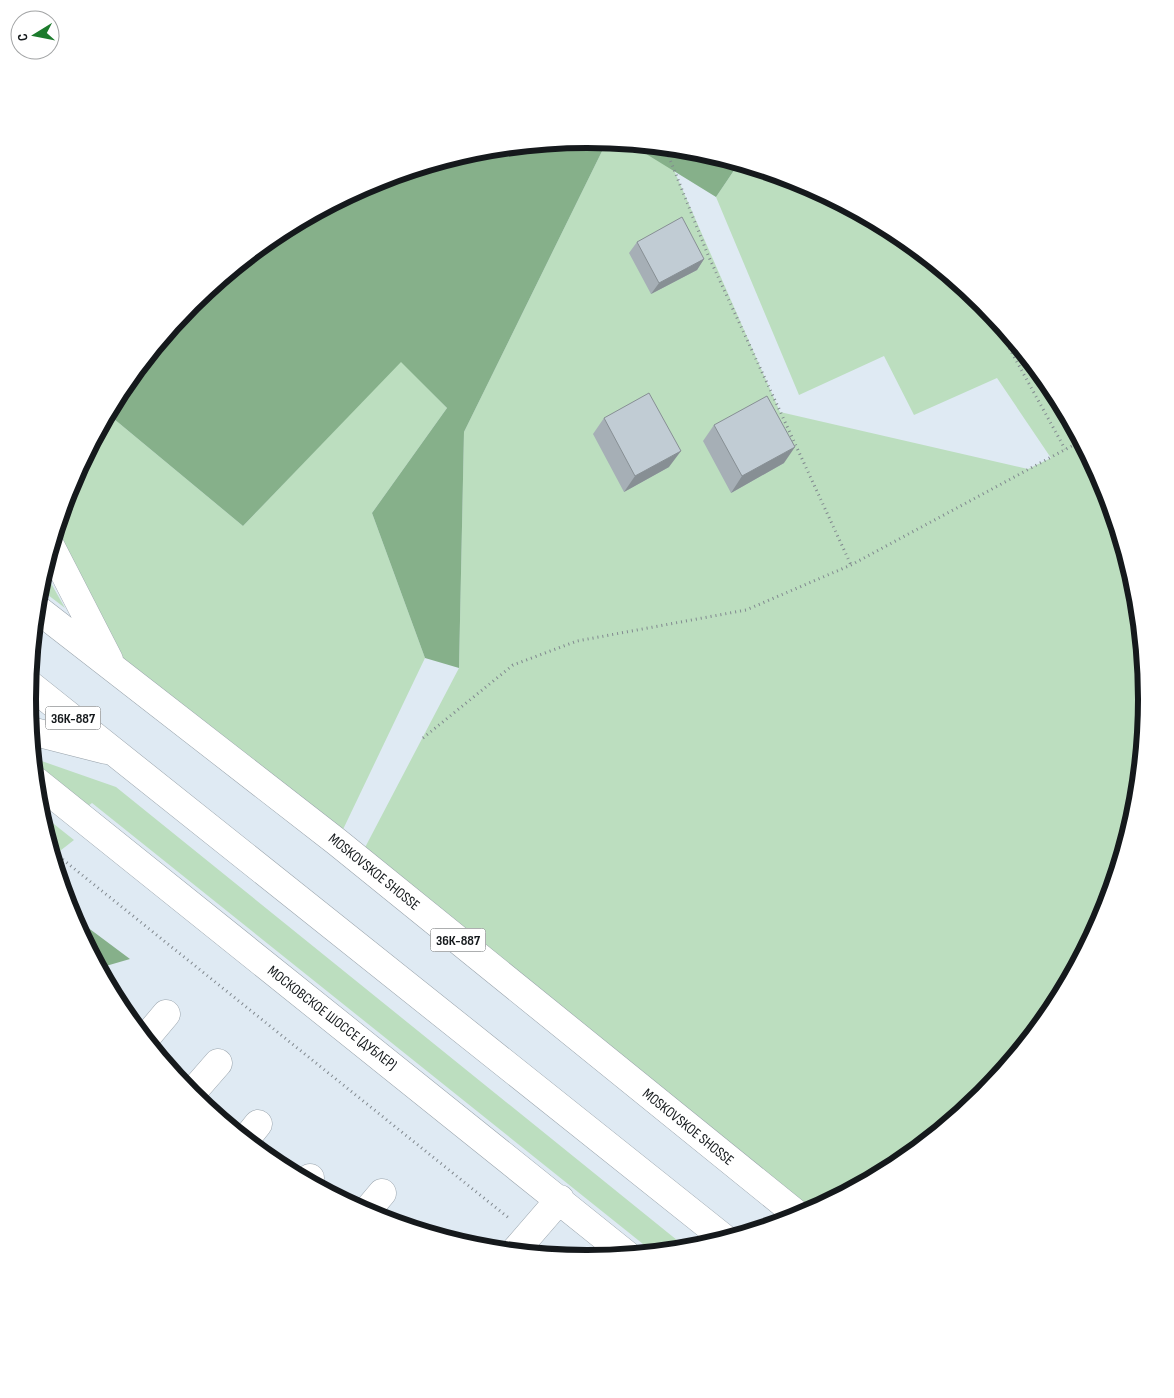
<svg xmlns="http://www.w3.org/2000/svg" width="1174" height="1398" font-family="'Sofia Sans Condensed',sans-serif">
<rect width="100%" height="100%" fill="#dfeaf3"/>
<path fill="#bcdebf" d="M607 141 632 144 673 168 780 412 1028 469 1051 458 997 378 914 415 884 356 799 395 716 197 739 163 801 182 898 234 983 304 1052 388 1104 485 1136 590 1146 699 1136 808 1104 913 1052 1010 982 1095 898 1164 801 1216 359 859 459 668 464 432Z
M401 361 447 408 372 513 425 658 337 842 113 668 51 547 70 485 108 414 243 526Z
M44 571 65 608 39 588Z
M33 758 116 787 688 1249 653 1252 92 803 83 810 34 765Z
M40 813 74 840 56 854 51 850Z"/>
<path fill="#86b08a" d="M587 140 607 141 464 432 459 668 425 658 372 513 447 408 401 362 243 526 108 414 122 388 192 303 276 234 373 182 478 150Z
M630 144 696 150 739 163 716 197Z
M71 915 130 959 99 968Z"/>
<g fill="none" stroke-linecap="round" stroke-linejoin="round">
<g stroke="#9aa4ac" stroke-width="29">
<path id="minor" d="M36 781 627 1255
M145 1039 166 1014
M191 1094 218 1063
M246 1139 258 1124
M307 1181 310 1178
M366 1212 382 1193
M515 1251 560 1199"/>
</g>
<g stroke="#9aa4ac" stroke-width="29">
<path id="major" d="M51 547 109 660
M36 608 337 842 799 1216
M29 684 725 1239
M31 731 106 750"/>
</g>
<path stroke="#81898f" stroke-width="3" stroke-dasharray="1 4" stroke-linecap="butt" d="M665 147 708 255 851 565
M990 313 1065 449
M423 738 513 665 577 641 746 610 851 565 1081 441
M51 850 510 1219"/>
<use href="#minor" stroke="#fff" stroke-width="28"/>
<use href="#major" stroke="#fff" stroke-width="28"/>
</g>
<path fill="#a6afb6" d="M637 242 704 259 697 270 651 294 629 253Z
M604 418 669 467 624 492 593 434Z
M714 425 784 463 731 493 703 441Z"/>
<path fill="#878f94" d="M704 259 697 270 651 294 659 283Z
M795 447 784 463 731 493 742 476Z
M681 451 669 467 624 492 635 476Z"/>
<path fill="#c1ccd4" stroke="#878f94" d="M682 217 704 259 659 283 637 242Z
M649 393 681 451 635 476 604 418Z
M767 396 795 447 742 476 714 425Z"/>
<g text-anchor="middle" dominant-baseline="central" stroke-width="4.5" stroke-linejoin="round" paint-order="stroke">
<g fill="#fff" stroke="#5b5e60" stroke-width="1">
<rect x="45.5" y="706.5" width="55" height="23" rx="4"/>
<rect x="430.5" y="928.5" width="55" height="23" rx="4"/>
</g>
<g font-size="14" font-weight="bold" fill="#15191c">
<text x="73" y="718">36К-887</text>
<text x="458" y="940">36К-887</text>
</g>
<g font-size="15" fill="#15191c" stroke="#fff">
<text transform="translate(374 872) rotate(39)">MOSKOVSKOE SHOSSE</text>
<text transform="translate(332 1018) rotate(38)">МОСКОВСКОЕ ШОССЕ (ДУБЛЕР)</text>
<text transform="translate(688 1127) rotate(39)">MOSKOVSKOE SHOSSE</text>
</g>
</g>
<path d="M0 0H1174V1398H0ZM36 699a551 551 0 1 1 1102 0a551 551 0 1 1-1102 0Z" fill="#fff" fill-rule="evenodd"/>
<path fill="none" stroke="#15191c" stroke-width="6" d="M36 699a551 551 0 1 1 1102 0a551 551 0 1 1-1102 0Z"/>
<g transform="translate(35 35) rotate(260)"><circle r="24" fill="#ffffff" stroke="#a1a3a4"/>
<path d="M0-4L9 19L0 12L-9 19Z" fill="#1c7b2c"/>
<text y="-8" font-size="14" font-weight="bold" text-anchor="middle" fill="#15191c">С</text>
</g>
</svg>
